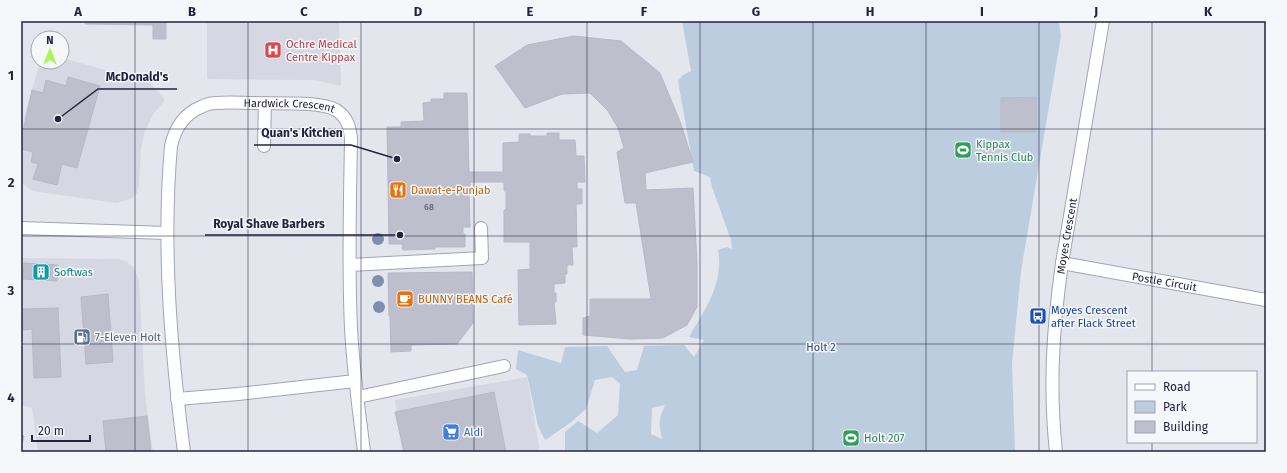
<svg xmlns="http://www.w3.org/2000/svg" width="1287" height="473" font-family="'Fira Sans',sans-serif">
<rect width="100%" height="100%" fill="#e4e6ee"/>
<path fill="#d5d8e2" d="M207 21H339L341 86 314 80 207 79Z
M62 58 149 82 165 100 154 113 145 131 141 149 139 185 137 193 131 199 116 203 32 191 21 182V135L25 113 40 62H62Z
M21 258 119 259 127 262 133 267 139 280 145 394 153 452H38L32 408 21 405Z
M527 377 540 452H402L395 400Z"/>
<path fill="#bdcde0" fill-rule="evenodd" d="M682 21H1059L1061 36 1021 271 1012 364 1015 450 1034 452H565V432L578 421 597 433 618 415 620 384 612 377 595 380 586 409 570 423 545 440 538 426 527 375 516 369 518 350 561 363 565 347 607 346 625 372 637 370 644 346 684 345 694 357 704 340 689 337C705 309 724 284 718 250L727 247 732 249 731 240 712 187 710 177 694 171 678 81 683 75 691 71ZM665 405C658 420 659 425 662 439L651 434 652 408Z"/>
<path fill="#bdbfcc" stroke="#b6b9c8" d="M85 21H166V39H153V25L85 24Z
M574 36 621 41 660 73 681 124 693 162 645 173 646 190 693 188 697 262V307L687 325 663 338 630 339 583 335V318L590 316V299H651L636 203H625L617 152 624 148 618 128 608 111 590 93 562 94 525 108 495 66 527 45Z
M68 77 100 86 77 168 62 164 57 185 33 179 38 164 31 162 33 152 21 149V141L32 90 43 93 46 80 66 86Z
M444 93H467L469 172H503V143L519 142V134H530V136H547V133H559V140H575L576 156H584L585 182H577V189H582V204H576L577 247H572L573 265H567V274H565V283L554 284V293H556V302H554L556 324 519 325 518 270 530 269V242H504V210H506V191H504V182H470V193H469L470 227H463V234H465V247H435V249L403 250 402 244H389L387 127H401V122L424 121 423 103 431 102V99H444Z
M1036 97V132H1001V98Z
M24 263 58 265 57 281 23 279Z
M472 272 473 323 457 344 411 345V351L391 352 390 316H389L388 273Z
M108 294 113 362 86 364 81 297Z
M58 308 61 377 34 378 32 329 23 330 22 309Z
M494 392 506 452H404L395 412Z
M147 416 151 452H106L103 421Z
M21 435 24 436 21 449Z"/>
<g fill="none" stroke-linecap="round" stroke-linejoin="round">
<g stroke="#a2a4b3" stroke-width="14">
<g id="minor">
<path d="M264 146 265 103"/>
<path d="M21 228 167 233"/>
<path id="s1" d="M1062 263 1266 300"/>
<path d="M350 265 482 258 481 228"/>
<path d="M358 397 504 366"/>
<path d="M177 399 238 394 355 381"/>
<path id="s2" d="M184 452C171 351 162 248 171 146 175 128 184 114 201 107 205 105 211 103 216 103 229 102 242 103 255 103 275 104 320 101 336 110 347 117 350 127 351 139 350 202 348 265 351 328 353 369 359 411 364 452"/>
<path id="s3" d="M1056 452C1049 387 1053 327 1062 263L1103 21"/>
</g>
</g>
<use href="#minor" stroke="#fff" stroke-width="12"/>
</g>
<g fill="#7e8fae">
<circle cx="378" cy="239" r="6"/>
<circle cx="378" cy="281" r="6"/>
<circle cx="379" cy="307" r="6"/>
</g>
<path fill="none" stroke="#232341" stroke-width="1" stroke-opacity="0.55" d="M135 21V452M248 21V452M361 21V452M474 21V452M587 21V452M700 21V452M813 21V452M926 21V452M1039 21V452M1152 21V372M21 129H1266M21 236H1266M21 344H1266M1152 442V452"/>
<defs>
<g id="hospital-square" transform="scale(0.9)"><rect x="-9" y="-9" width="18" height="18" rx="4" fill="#e0444e" stroke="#f5f7fa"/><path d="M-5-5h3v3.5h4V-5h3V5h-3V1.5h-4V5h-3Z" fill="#fff"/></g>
<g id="stadium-square" transform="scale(0.9)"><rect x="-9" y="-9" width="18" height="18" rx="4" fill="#2e9e5b" stroke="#f5f7fa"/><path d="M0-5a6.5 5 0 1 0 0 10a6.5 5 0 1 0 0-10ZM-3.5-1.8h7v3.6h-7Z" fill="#fff"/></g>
<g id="restaurant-square" transform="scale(0.9)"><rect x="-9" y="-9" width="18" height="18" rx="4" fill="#e8710a" stroke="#f5f7fa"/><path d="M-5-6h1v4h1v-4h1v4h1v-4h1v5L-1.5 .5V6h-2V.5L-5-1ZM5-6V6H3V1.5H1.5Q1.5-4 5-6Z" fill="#fff"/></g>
<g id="building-square" transform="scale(0.9)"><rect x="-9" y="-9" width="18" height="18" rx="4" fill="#0f9aa8" stroke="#f5f7fa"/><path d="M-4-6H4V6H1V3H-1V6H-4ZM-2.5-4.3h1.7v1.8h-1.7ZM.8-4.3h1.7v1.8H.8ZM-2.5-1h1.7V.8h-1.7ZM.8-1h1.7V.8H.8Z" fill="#fff"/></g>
<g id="cafe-square" transform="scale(0.9)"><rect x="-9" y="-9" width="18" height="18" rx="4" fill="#e8710a" stroke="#f5f7fa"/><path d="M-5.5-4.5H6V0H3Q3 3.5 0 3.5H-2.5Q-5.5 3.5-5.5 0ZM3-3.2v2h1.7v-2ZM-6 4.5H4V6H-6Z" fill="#fff"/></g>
<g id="bus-square" transform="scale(0.9)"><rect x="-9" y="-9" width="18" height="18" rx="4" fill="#1a4fb4" stroke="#f5f7fa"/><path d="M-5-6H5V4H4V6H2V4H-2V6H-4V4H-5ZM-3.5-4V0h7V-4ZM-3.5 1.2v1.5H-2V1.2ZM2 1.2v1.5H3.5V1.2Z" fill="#fff"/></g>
<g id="fuel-square" transform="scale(0.9)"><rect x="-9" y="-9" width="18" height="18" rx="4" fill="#5c6f8a" stroke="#f5f7fa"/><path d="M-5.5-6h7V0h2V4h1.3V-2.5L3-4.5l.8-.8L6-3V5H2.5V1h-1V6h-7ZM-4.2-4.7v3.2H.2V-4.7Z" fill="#fff"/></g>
<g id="supermarket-square" transform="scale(0.9)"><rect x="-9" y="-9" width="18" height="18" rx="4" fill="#3f7fe0" stroke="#f5f7fa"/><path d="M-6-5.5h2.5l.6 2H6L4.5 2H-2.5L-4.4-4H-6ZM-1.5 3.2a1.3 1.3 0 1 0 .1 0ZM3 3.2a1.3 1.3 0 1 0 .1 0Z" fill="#fff"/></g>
</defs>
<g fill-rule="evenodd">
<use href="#hospital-square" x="273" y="50"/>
<use href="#stadium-square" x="963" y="150"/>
<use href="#restaurant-square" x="398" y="190"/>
<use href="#building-square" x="41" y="272"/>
<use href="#cafe-square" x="405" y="299"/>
<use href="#bus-square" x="1038" y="316"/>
<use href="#fuel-square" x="82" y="337"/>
<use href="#supermarket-square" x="451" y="432"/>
<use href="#stadium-square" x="851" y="438"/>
</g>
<g text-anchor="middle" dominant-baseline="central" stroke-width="3" stroke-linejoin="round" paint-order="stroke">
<g font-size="9" fill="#4a4a64">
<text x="429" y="207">68</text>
</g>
<g font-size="11" fill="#be3a42" stroke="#f5f7fa" text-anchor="start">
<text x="286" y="44">Ochre Medical<tspan x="286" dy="13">Centre Kippax</tspan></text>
</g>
<g font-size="11" fill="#232341" stroke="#f5f7fa">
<text stroke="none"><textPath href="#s2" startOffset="447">Hardwick Crescent</textPath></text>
<text stroke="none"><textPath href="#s3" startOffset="217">Moyes Crescent</textPath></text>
<text stroke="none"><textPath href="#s1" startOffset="104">Postle Circuit</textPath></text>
</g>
<g font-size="11" fill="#27864d" stroke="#f5f7fa" text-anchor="start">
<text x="976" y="144">Kippax<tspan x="976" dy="13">Tennis Club</tspan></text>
<text x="864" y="438">Holt 207</text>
</g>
<g font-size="11" fill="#c56008" stroke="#f5f7fa" text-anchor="start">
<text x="411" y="190">Dawat-e-Punjab</text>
<text x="418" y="299">BUNNY BEANS Café</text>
</g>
<g font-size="11" fill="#0d838f" stroke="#f5f7fa" text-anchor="start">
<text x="54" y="272">Softwas</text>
</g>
<g font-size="11" fill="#164399" stroke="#f5f7fa" text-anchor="start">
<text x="1051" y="310">Moyes Crescent<tspan x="1051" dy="13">after Flack Street</tspan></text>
</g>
<g font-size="11" fill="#4e5e75" stroke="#f5f7fa" text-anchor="start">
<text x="95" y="337">7-Eleven Holt</text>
</g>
<g font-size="11" fill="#2b477a" stroke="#f5f7fa">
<text x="821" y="347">Holt 2</text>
</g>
<g font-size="11" fill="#366cbe" stroke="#f5f7fa" text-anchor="start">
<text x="464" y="432">Aldi</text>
</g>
</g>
<path fill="none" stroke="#232341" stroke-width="1.5" d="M58 119L98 89H177M397 159L351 145H254M400 235L333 235H205"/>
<g fill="#232341" stroke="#f5f7fa" stroke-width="1.5">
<circle cx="58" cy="119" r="4"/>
<circle cx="397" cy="159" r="4"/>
<circle cx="400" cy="235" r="4"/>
</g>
<g font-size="12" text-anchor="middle" font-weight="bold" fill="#232341" stroke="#f5f7fa" stroke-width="3" stroke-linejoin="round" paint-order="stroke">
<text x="137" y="81">McDonald's</text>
<text x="302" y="137">Quan's Kitchen</text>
<text x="269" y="228">Royal Shave Barbers</text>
</g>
<rect width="1287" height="473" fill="none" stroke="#f5f7fa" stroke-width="44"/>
<rect x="1127" y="371" width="130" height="72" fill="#f5f7fa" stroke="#a1a2b0"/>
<rect x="1135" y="384" width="20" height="6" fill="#ffffff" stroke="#a1a2b0"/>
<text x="1163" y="391" font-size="12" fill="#232341">Road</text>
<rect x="1135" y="401" width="20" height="12" fill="#bdcde0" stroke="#a1a2b0"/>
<text x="1163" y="411" font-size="12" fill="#232341">Park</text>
<rect x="1135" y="421" width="20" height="12" fill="#bdbfcc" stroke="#a1a2b0"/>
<text x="1163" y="431" font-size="12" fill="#232341">Building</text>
<g transform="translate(50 50)"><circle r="19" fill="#f5f7fa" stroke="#a1a2b0"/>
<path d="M0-3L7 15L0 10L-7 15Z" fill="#a8f75a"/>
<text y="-6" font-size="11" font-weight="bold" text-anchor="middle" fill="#232341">N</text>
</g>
<path d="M32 435v6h58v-6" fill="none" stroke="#232341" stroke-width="2"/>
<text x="38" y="435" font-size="12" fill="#232341" stroke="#f5f7fa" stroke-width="3" paint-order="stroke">20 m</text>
<rect x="22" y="22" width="1243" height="429" fill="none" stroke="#232341" stroke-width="1.5"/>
<g font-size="13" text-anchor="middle" font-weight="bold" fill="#232341">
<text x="78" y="16">A</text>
<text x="192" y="16">B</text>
<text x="304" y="16">C</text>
<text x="418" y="16">D</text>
<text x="530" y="16">E</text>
<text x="644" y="16">F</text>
<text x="756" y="16">G</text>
<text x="870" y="16">H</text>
<text x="982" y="16">I</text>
<text x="1096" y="16">J</text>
<text x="1208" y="16">K</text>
<text x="11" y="80">1</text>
<text x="11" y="187">2</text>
<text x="11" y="295">3</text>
<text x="11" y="402">4</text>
</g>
</svg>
